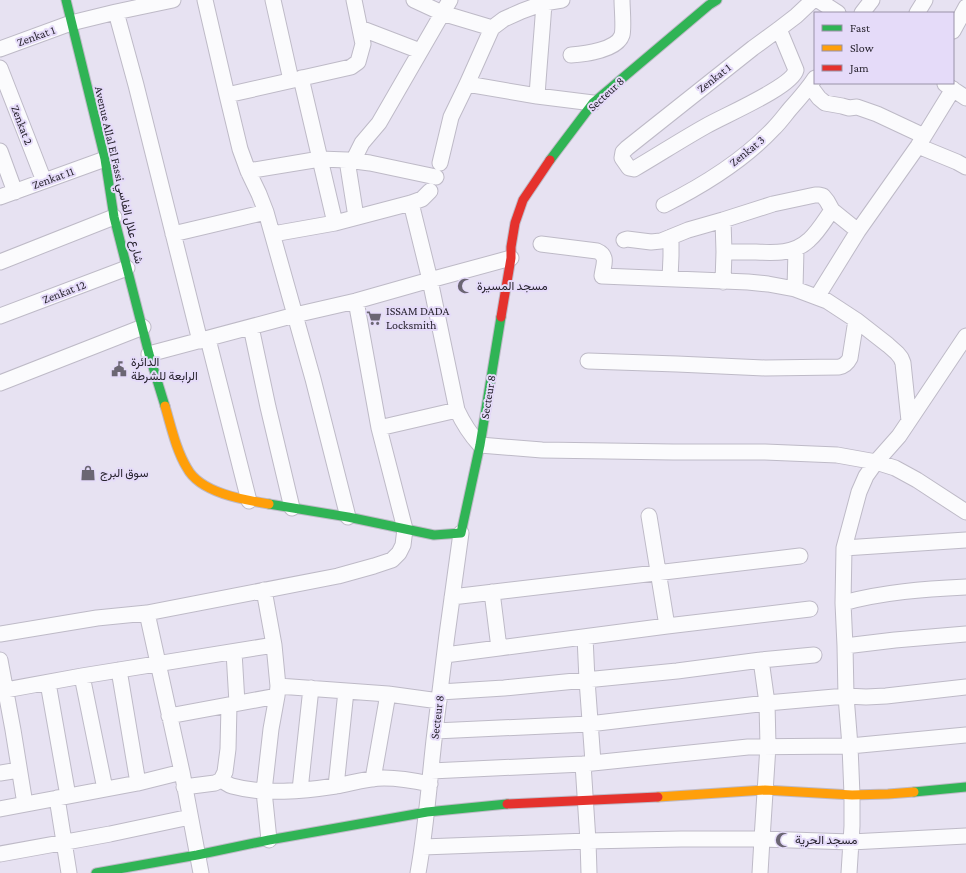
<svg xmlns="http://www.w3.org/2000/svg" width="966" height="873" font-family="'Crimson Pro',Vazirmatn,serif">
<rect width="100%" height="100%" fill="#e7e2f2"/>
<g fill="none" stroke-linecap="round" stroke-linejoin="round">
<g stroke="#bebac7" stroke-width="17">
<path id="street" d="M205 0 227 95 240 149 248 171 259 194 266 212 313 379 348 517
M273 0 291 80
M414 0 442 13 492 28
M818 0 838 13
M116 12 136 85 200 341
M862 13 872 0
M917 13 925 0
M360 28 420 51
M779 29 796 70C792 87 723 116 706 126 681 140 658 155 634 169L629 168 622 158 623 152 627 148 753 48 779 29 796 16 813 0
M953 31 966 7
M0 49 71 23 116 12 173 0
M571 55C585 54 617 50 622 35 624 28 622 8 622 0
M0 68 44 181
M301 78 335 223
M467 84 537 96 593 103
M945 84 966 98
M810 86 819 98 825 103 842 106 849 108 857 107 877 114 924 136
M227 95 351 67 358 62 363 44 354 0
M537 96C539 65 542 34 544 3
M918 146 957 162 966 167
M0 151 15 192
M347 160 356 217
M353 161 362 143 379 123 450 0
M440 163 451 117 467 84 492 28 504 19 522 11 544 3 562 0
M248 171 320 159 347 160 370 163 436 177
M0 197 105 159
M411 203 430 280 457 410C463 423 470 434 480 445L542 450 673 452H765L837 455 876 462 895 468 917 480 966 512
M664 205C702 186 745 159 774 128 780 122 785 115 790 109 799 99 808 89 815 78
M723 220 724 252 723 282
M173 234 266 212
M273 234 335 223 411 203 422 199 430 191
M624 240 627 239 651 242 661 241 688 230 723 220 773 204 815 195H819L823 196 827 201 832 210 858 231
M541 244 597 251C609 256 603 266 602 276L748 282 768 284 795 289 827 301 856 320 888 345 897 353 901 358 903 363 909 421
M724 252C735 252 745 252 756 252 775 253 794 254 809 240 818 232 825 220 832 210
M0 262 114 217
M670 279 671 256V237
M795 289 796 249
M817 297 858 231 918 146 953 89
M0 316 127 268
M251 327 268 407 292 508
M208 339 249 501
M149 354 295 315 356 301 430 280 511 258
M588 361 677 364 765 368 839 367C844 366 848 362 850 358L856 320
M0 383 143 327
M379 428 457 410
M649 516 667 626
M844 548 966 540
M264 590 274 645 278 686 277 696 271 729 264 791 269 840
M492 592 499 648 667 626 810 609
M452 597 800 556
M843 603C883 592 924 589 966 587
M147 613 182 772 201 873
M0 634 97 618 147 613 338 576 374 566 392 560 399 553 403 545 405 529 379 428 356 301
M585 637 587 680 593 762
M845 646 895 640 966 634
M234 652 237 703
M445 655 499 648
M0 660 13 730 25 804
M119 670 138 783
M82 676 105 789
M48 683 68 796
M278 686 388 694 439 701
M0 691 82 676 274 645
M440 692 504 688 677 671 761 660 814 655
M169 716 277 696
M435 731 589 724 767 703 846 696 866 697 886 696 966 687
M583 764 588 841 589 873
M431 771 583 764 748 747 850 746 966 735
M0 773 19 770
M373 779 388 694
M221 780C225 782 228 785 232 786 265 795 303 791 336 786 352 783 368 778 384 778 398 778 416 781 430 784
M336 786 346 691
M184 787 215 783 221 780 225 772 228 749 229 705
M300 790 311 688
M57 798 69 873
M0 809 138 783 182 772
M423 847 588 841 681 839H762L851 842 966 836
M0 854 110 834 190 817
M418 873C426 829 429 785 434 740 442 671 451 602 461 533
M760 873 762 839 768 746 767 703 761 660
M849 873 852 826V795L850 746 846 696 845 646 843 603 844 548 859 492 866 476 876 462 899 436 966 336"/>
</g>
<g stroke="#bebac7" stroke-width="11">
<path id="fast" d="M66 0 105 159 114 217 149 354 165 406
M550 160 593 103 709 5 717 0
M269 504 348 517 434 535 461 533 480 445 501 317
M914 792 966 787
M96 873 197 855 269 840 427 812 507 804"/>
</g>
<g stroke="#bebac7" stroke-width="11">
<path id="slow" d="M165 406C171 426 176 450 187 468 200 493 244 500 269 504
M658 797 765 790 852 795 888 794 914 792"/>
</g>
<g stroke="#bebac7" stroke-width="11">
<path id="jam" d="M501 317 511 258V247L515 223 523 200 550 160
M507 804 658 797"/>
</g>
<use href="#street" stroke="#fbfbfd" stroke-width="15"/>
<use href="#fast" stroke="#30b455" stroke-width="9"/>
<use href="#slow" stroke="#ff9f0a" stroke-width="9"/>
<use href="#jam" stroke="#e5322d" stroke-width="9"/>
</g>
<defs>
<g id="mosque-bare" transform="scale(1.2)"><path d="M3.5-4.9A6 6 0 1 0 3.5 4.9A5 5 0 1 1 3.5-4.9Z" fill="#6b6673" stroke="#e5dbf9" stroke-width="2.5" paint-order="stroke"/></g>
<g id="supermarket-bare" transform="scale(1.2)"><path d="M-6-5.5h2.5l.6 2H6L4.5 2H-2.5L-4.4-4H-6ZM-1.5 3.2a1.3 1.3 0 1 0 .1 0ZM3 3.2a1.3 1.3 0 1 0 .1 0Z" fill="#6b6673" stroke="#e5dbf9" stroke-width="2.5" paint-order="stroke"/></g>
<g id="civic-bare" transform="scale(1.2)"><path d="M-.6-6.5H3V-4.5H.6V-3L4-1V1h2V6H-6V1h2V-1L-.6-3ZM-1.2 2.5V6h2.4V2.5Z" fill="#6b6673" stroke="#e5dbf9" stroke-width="2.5" paint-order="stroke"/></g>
<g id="shop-bare" transform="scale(1.2)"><path d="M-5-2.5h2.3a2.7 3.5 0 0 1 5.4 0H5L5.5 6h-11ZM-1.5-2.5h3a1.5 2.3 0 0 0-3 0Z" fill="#6b6673" stroke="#e5dbf9" stroke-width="2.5" paint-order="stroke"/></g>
</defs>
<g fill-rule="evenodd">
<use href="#mosque-bare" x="465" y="286"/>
<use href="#supermarket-bare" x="374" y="318"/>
<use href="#civic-bare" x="119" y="369"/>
<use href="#shop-bare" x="88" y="473"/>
<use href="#mosque-bare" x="783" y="840"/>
</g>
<g text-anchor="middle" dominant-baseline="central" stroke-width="4" stroke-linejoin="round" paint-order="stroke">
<g font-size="12" fill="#28242f" stroke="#e5dbf9">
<text transform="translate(36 36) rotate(-20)">Zenkat 1</text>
<text transform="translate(714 78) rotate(-38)">Zenkat 1</text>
<text transform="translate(606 94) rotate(-43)">Secteur 8</text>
<text transform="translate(22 125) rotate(69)">Zenkat 2</text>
<text transform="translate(747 151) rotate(-39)">Zenkat 3</text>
<text transform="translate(119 175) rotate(77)">Avenue Allal El Fassi شارع علال الفاسي</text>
<text transform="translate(53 178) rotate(-20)">Zenkat 11</text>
<text transform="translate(64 292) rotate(-21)">Zenkat 12</text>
<text transform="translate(488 397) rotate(-81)">Secteur 8</text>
<text transform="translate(437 717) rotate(-83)">Secteur 8</text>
</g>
<g font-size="12" fill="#28242f" stroke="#e5dbf9" text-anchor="start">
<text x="477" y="286">مسجد المسيرة</text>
<text x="386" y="311">ISSAM DADA<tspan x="386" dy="14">Locksmith</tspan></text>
<text x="131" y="362">الدائرة<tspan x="131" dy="14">الرابعة للشرطة</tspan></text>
<text x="100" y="473">سوق البرج</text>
<text x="795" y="840">مسجد الحرية</text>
</g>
</g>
<rect x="814" y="12" width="140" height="72" fill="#e5dbf9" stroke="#9992a8"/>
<rect x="822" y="25" width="20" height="6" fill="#30b455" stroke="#9992a8"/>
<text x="850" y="32" font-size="12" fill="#28242f">Fast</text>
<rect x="822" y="45" width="20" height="6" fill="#ff9f0a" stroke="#9992a8"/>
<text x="850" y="52" font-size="12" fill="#28242f">Slow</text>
<rect x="822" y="65" width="20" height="6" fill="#e5322d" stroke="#9992a8"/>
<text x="850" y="72" font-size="12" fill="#28242f">Jam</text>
</svg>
